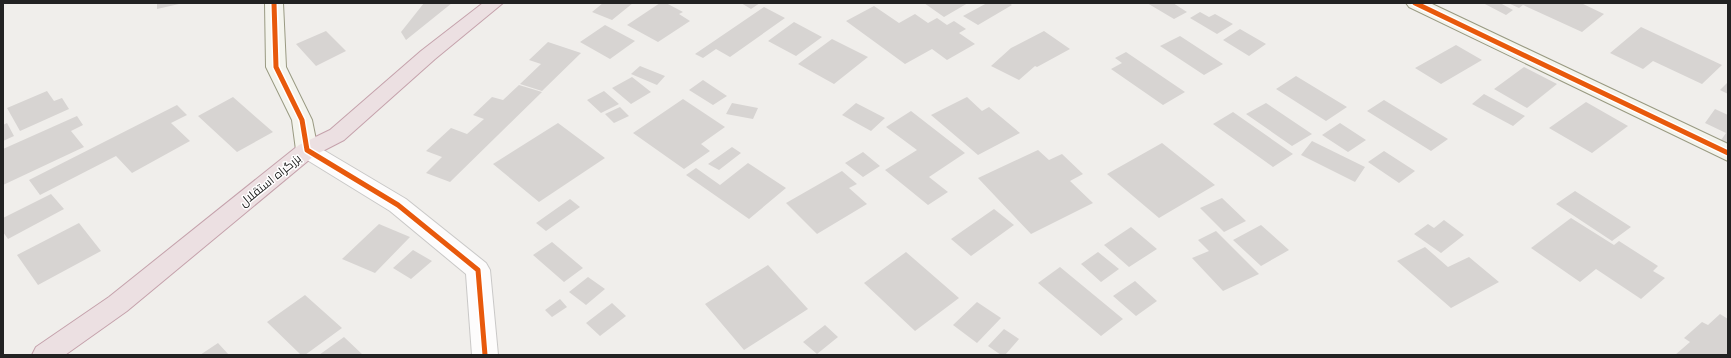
<svg xmlns="http://www.w3.org/2000/svg" width="1731" height="358" font-family="Lato,Cairo,sans-serif">
<rect width="100%" height="100%" fill="#f0eeeb"/>
<path fill="#d7d4d2" d="M157 3H179V4L157 9Z
M424 3H452L406 40 401 32Z
M603 3H633L612 20 592 12Z
M660 3H666L683 12 679 14 690 21 658 42 627 25Z
M741 3H760L751 9Z
M924 3H968L944 17Z
M987 3H1009L1012 5 978 25 963 16Z
M1147 3H1173L1187 12 1174 19Z
M1483 3H1500L1513 10 1506 15Z
M1508 3H1581L1604 14 1582 32 1523 5 1519 8Z
M874 6 899 23 915 14 928 23 937 18 947 25 954 21 966 29 959 33 975 44 947 60 932 49 905 64 846 21Z
M764 7 785 18 730 57 716 49 703 58 695 54Z
M1200 12 1209 17 1215 14 1233 24 1217 34 1190 18Z
M794 22 822 37 796 56 768 41Z
M605 25 635 41 610 59 580 42Z
M1641 27 1722 65 1702 84 1653 61 1643 69 1610 53Z
M1240 29 1266 44 1249 56 1223 40Z
M326 31 346 51 316 66 296 44Z
M1044 31 1070 49 1037 67 1035 66 1019 80 991 66 1011 48Z
M1180 36 1223 64 1204 75 1160 46Z
M832 39 868 57 834 84 798 64Z
M548 42 581 53 542 91 520 84 541 64 529 60Z
M1456 45 1482 60 1441 84 1415 68Z
M1126 52 1185 92 1163 105 1111 69 1122 63 1115 58Z
M640 66 665 76 657 85 631 74Z
M1524 67 1557 84 1527 108 1494 89Z
M1296 76 1347 107 1326 121 1276 89Z
M632 77 651 92 631 104 612 88Z
M703 80 727 96 713 105 689 90Z
M1728 82V94L1720 90Z
M519 85 542 92 450 182 426 173 442 157 426 151 451 128 467 134 484 119 473 115 492 97 503 100Z
M47 91 54 101 62 98 69 109 20 131 7 108Z
M604 91 619 104 601 113 587 100Z
M1484 94 1525 116 1513 126 1472 104Z
M233 97 273 132 237 152 198 116Z
M967 97 982 111 989 107 1020 133 978 155 931 115Z
M683 99 725 127 701 144 710 151 684 169 633 133Z
M1384 100 1448 139 1431 151 1367 111Z
M1586 102 1628 126 1592 153 1549 128Z
M732 103 758 108 753 119 726 114Z
M856 103 885 118 871 131 842 115Z
M1266 103 1312 134 1292 146 1246 114Z
M177 105 187 115 171 123 190 141 132 173 116 156 40 195 29 180Z
M620 107 629 116 614 123 605 114Z
M1715 109 1728 115V147L1719 143 1726 133 1705 123Z
M911 111 965 153 929 177 948 192 928 205 885 170 917 150 886 127Z
M1233 112 1293 154 1273 167 1213 124Z
M77 116 83 125 71 131 84 147 3 185V149Z
M7 123 14 136 3 141V125Z
M558 123 605 158 539 202 493 164Z
M1340 123 1366 140 1348 152 1322 135Z
M1312 141 1365 167 1355 182 1301 155Z
M1162 143 1215 185 1159 218 1107 174Z
M732 147 741 153 719 170 708 164Z
M1038 150 1049 160 1062 154 1083 174 1070 181 1093 203 1031 234 978 178Z
M1384 151 1415 171 1399 183 1368 162Z
M863 152 880 166 863 177 845 163Z
M748 163 786 188 749 219 686 175 696 168 720 185Z
M842 171 857 184 849 188 867 204 817 234 786 203Z
M1575 191 1631 227 1612 241 1556 204Z
M51 194 64 209 8 239 3 232V218Z
M1222 198 1246 221 1224 232 1200 208Z
M570 199 580 207 546 231 536 223Z
M994 209 1014 225 971 256 951 239Z
M1571 218 1614 245 1619 241 1658 266 1653 271 1665 278 1641 299 1596 269 1580 282 1531 248Z
M1444 220 1464 235 1441 253 1414 234 1428 224 1434 228Z
M79 223 101 251 38 285 17 255Z
M379 224 410 237 375 273 342 259Z
M1261 225 1289 250 1261 266 1233 240Z
M1131 227 1157 249 1129 267 1104 245Z
M1216 231 1259 274 1223 291 1192 258 1209 251 1198 240Z
M552 242 583 268 564 282 533 255Z
M1425 247 1448 267 1469 257 1499 282 1451 308 1397 261Z
M413 250 432 261 411 279 393 268Z
M906 252 959 298 915 331 864 283Z
M1098 252 1119 269 1101 282 1081 264Z
M768 265 808 309 744 350 705 304Z
M1060 267 1123 319 1101 336 1038 283Z
M588 277 605 289 586 305 569 292Z
M1135 281 1157 301 1136 316 1113 296Z
M305 295 342 328 305 355H301L267 322Z
M560 299 567 307 552 317 545 310Z
M977 302 1001 318 977 343 953 325Z
M612 303 626 316 600 336 586 323Z
M1720 314 1728 319V355H1675L1690 342 1684 338 1702 322 1708 325Z
M825 325 838 337 817 354 803 342Z
M1004 329 1019 339 1005 355H1001L988 346Z
M344 337 363 355H319Z
M218 343 229 355H200Z"/>
<g fill="none" stroke-linecap="round" stroke-linejoin="round">
<g stroke="#c9c8c7" stroke-width="2">
<path id="street" d="M307 142 315 145 406 199 486 263 490 270 498 355H472L466 274 390 211 299 155 296 150 299 145Z"/>
</g>
<g stroke="#999a82" stroke-width="2">
<path id="secondary" d="M265 3H283L286 67 312 120 318 150 315 155 307 158 299 155 296 150 292 120 266 67Z
M1406 3H1430L1728 144V161L1409 7Z"/>
</g>
<g stroke="#c5a2ac" stroke-width="2">
<path id="highway" d="M483 3H503L435 59 344 140 315 155 127 311 65 355H32L36 347 109 297 299 145 330 130 421 51Z"/>
</g>
<use href="#street" fill="#fdfcfc" fill-rule="evenodd"/>
<use href="#secondary" fill="#f4f4ed" fill-rule="evenodd"/>
<use href="#highway" fill="#ece0e2" fill-rule="evenodd"/>
<g stroke="#fff" stroke-width="8">
<path id="cycleway" d="M274 3 276 67 302 120 307 150 398 205 478 270 485 355
M1415 3 1728 153"/>
</g>
<use href="#cycleway" stroke="#e8590c" stroke-width="5"/>
</g>
<g text-anchor="middle" dominant-baseline="central" stroke-width="3" stroke-linejoin="round" paint-order="stroke">
<g font-size="12" fill="#222" stroke="#fff">
<text transform="translate(270 180) rotate(-39)">بزرگراه استقلال</text>
</g>
</g>
<rect width="1731" height="358" fill="none" stroke="#222222" stroke-width="8"/>
</svg>
